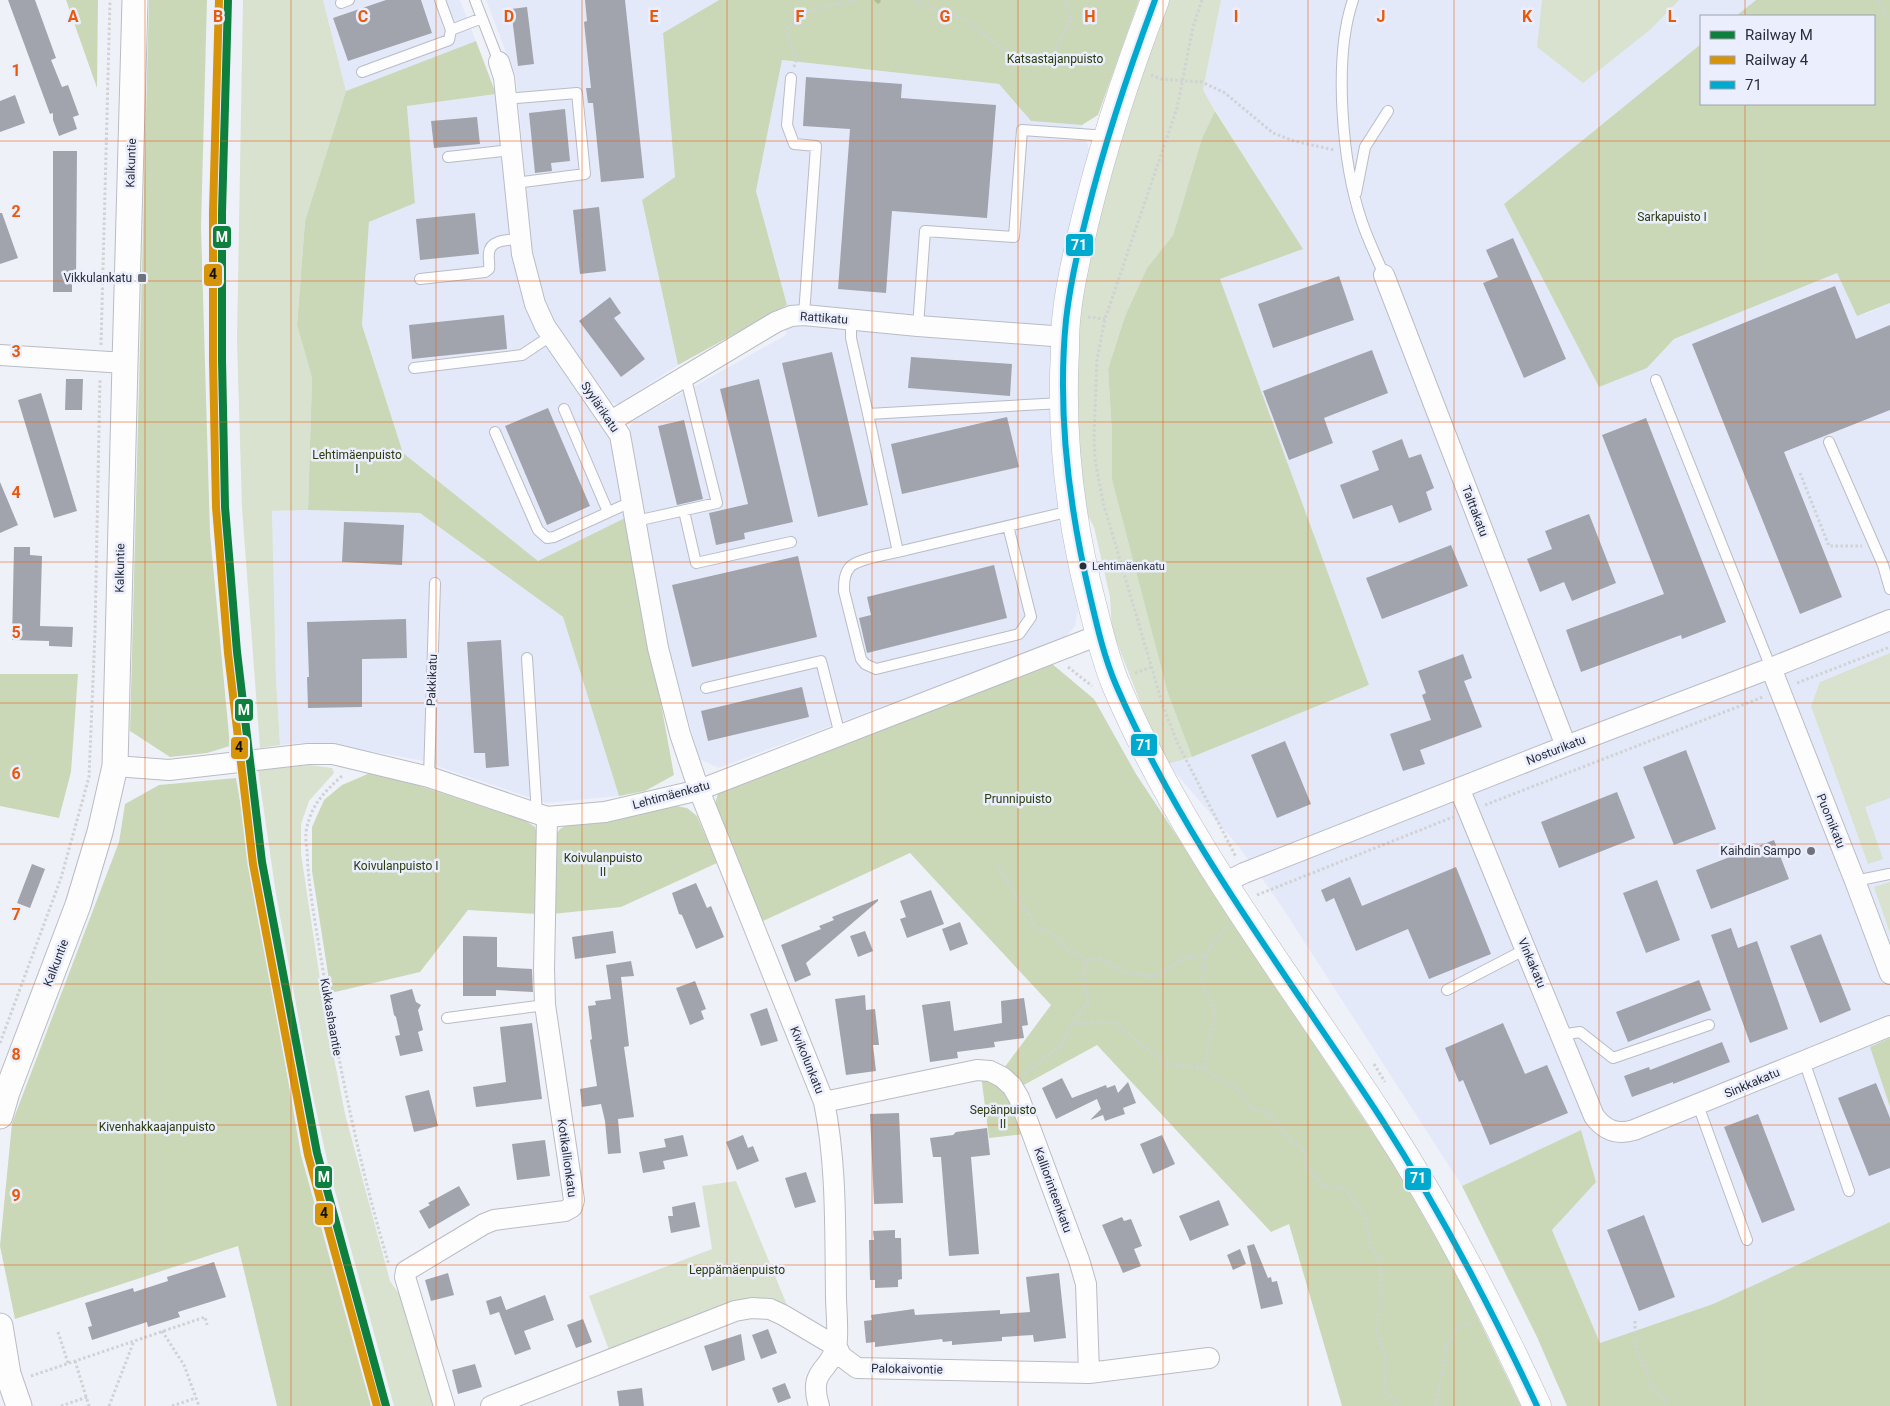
<svg xmlns="http://www.w3.org/2000/svg" width="1890" height="1406" font-family="Roboto,sans-serif">
<rect width="100%" height="100%" fill="#eff1f9"/>
<path fill="#e4e9fa" d="M323 0H460L476 41 346 91Z
M486 0H719L663 33 675 177 642 200 678 365 618 404 612 403 553 322 545 305 538 283 532 251 516 78Z
M1221 0H1756L1736 16H1701V44L1504 204 1647 368 1674 339 1837 273 1865 314 1890 303V1038L1871 1047 1890 1107V1222L1713 1304 1600 1343 1552 1230 1596 1182 1581 1130 1462 1186 1278 901 1239 847 1168 764 1192 757 1369 685 1220 279 1302 249 1203 91Z
M782 60 999 84 1031 121 1082 125 1090 153 1055 313 1051 368 1050 420 1055 490 1078 610 1075 626 1065 638 719 768 699 759 667 642 629 437 630 426 636 419 786 335 787 305 756 191Z
M496 94 515 258 612 436 627 517 539 562 403 453 362 325 369 222 415 203 407 106Z
M308 510 420 513 563 617 619 796 546 803 419 760 330 744 302 743 280 745 276 678 272 511Z"/>
<path fill="#d8e2ce" d="M243 0H323L346 91 305 221 297 325 312 378 308 510 272 511 276 678 280 745 260 748 242 508 237 340Z
M1165 0H1221L1203 90 1215 111 1202 138 1173 235 1147 268 1125 316 1108 369 1112 434V480L1168 694 1192 757 1168 764 1157 745 1112 630 1110 597 1094 527 1081 503 1075 444 1079 304 1108 173Z
M1542 0H1679L1651 29 1583 83 1537 47Z
M1890 653V798L1865 807 1883 859 1868 864 1811 706 1820 682Z
M309 765 332 768 334 773 309 801 301 824V854L325 1012 345 1114 390 1281 406 1304 439 1406H394L329 1169 311 1087 276 894 258 770Z
M1890 882V933L1874 887Z
M736 1181 789 1310 772 1304 610 1353 589 1296 712 1249 702 1186Z"/>
<path fill="#cad8b8" d="M66 0H98L97 88Z
M149 0H207L201 227 210 533 230 746 207 753 170 757 130 731Z
M719 0H1139L1098 115 1082 125 1031 121 999 84 782 60 756 191 787 305 678 365 642 200 675 177 663 33Z
M1756 0H1890V303L1857 316 1837 273 1674 339 1647 368 1599 387 1504 204 1701 44V104H1874V16H1736Z
M476 41 496 94 407 106 415 203 369 222 362 325 403 453 538 561 627 517 674 775 645 791 619 796 563 617 420 513 308 510 312 378 297 325 305 221 346 91Z
M1215 111 1303 249 1220 279 1369 685 1192 757 1168 694 1112 480V434L1108 369 1125 316 1147 268 1173 235 1202 138Z
M1051 663 1094 699 1136 774 1398 1171 1458 1277 1521 1406H1342L1289 1224 1271 1232 1097 1045 1022 1086 1004 1068 1051 1005 910 853 761 922 715 804 718 793Z
M0 674H78L71 772 59 818 0 806Z
M370 773 399 779 526 821 535 827 538 837 537 914 468 910 420 972 331 993 312 871V827L324 800 342 785Z
M236 778 301 1155 371 1406H277L238 1246 15 1319 0 1246 12 1123 119 842 125 804 159 785Z
M676 806 687 808 697 816 717 863 621 907 552 914 554 837 560 829 570 823 613 820Z
M1890 1038V1107L1870 1047Z
M981 1075 1002 1083 1026 1134 989 1138Z
M1581 1130 1596 1182 1552 1230 1600 1343 1713 1304 1890 1222V1406H1567L1537 1337 1462 1186Z"/>
<g fill="none" stroke-linecap="round" stroke-linejoin="round">
<path stroke="#afbf96" stroke-width="5" d="M877 0 878 1"/>
</g>
<path fill="#a1a4ad" d="M8 0H35L56 58 51 60 62 87 68 85 79 115 73 117 77 129 59 136 53 120V113L50 114Z
M386 0H421L432 33 348 61 333 18Z
M585 0H625L644 178 601 182 593 103H588L586 88H591L584 22 587 21Z
M527 7 534 64 518 66 511 9Z
M806 77 902 84 901 98 996 105 987 218 892 211 886 293 838 289 850 129 803 126Z
M15 95 25 123 0 132V101Z
M565 109 570 161 551 163 552 171 535 173 529 113Z
M477 117 480 144 434 148 431 121Z
M53 151H77L76 284H72V292H53Z
M599 207 606 271 580 274 573 210Z
M0 213H2L18 258 0 264Z
M475 213 479 254 420 260 416 219Z
M1513 238 1566 359 1524 378 1483 283 1498 277 1486 250Z
M1339 276 1354 320 1273 348 1258 304Z
M1835 286 1856 339 1890 325V410L1784 452 1842 597 1800 614 1692 344Z
M610 297 621 313 614 318 645 359 621 377 579 321Z
M504 315 507 349 412 359 409 325Z
M1372 350 1388 393 1324 418 1333 443 1289 460 1263 391Z
M832 352 868 505 818 517 782 363Z
M911 357 1012 364 1010 396 908 388Z
M66 379H83L82 410H65Z
M759 379 793 522 744 533 745 539 716 545 709 513 748 504 720 389Z
M41 393 77 511 54 518 18 400Z
M548 408 590 506 547 525 505 426Z
M1007 417 1019 467 902 494 891 444Z
M1646 418 1726 622 1682 639 1681 635 1581 672 1566 630 1664 594 1602 435Z
M684 420 703 499 677 505 658 426Z
M1402 439 1409 458 1421 454 1434 488 1426 492 1432 510 1399 523 1392 505 1353 519 1340 485 1379 470 1372 451Z
M0 482 18 525 0 533Z
M1589 514 1616 583 1572 601 1564 582 1540 592 1527 559 1552 549 1545 531Z
M344 522 404 525 402 565 342 562Z
M1451 545 1468 586 1382 619 1366 578Z
M14 547H30V555L42 556 40 626 73 627 72 647 49 646V641L12 640Z
M798 556 817 637 692 667 672 585Z
M994 565 1007 618 867 653 859 618 871 615 867 597Z
M406 619 407 658 362 659V707L308 708 307 677H309L307 622Z
M501 640 509 766 486 768 485 753H474L467 642Z
M1463 654 1472 678 1464 681 1482 727 1420 750 1425 764 1403 771 1390 734 1431 720 1422 695 1426 693 1418 671Z
M802 687 809 717 708 741 701 711Z
M1285 741 1311 804 1277 818 1251 755Z
M1686 750 1716 829 1674 845 1643 767Z
M1617 792 1635 838 1559 868 1541 822Z
M1774 840 1789 879 1711 909 1696 870Z
M32 864 45 869 30 908 17 903Z
M1456 867 1491 954 1429 979 1408 929 1356 951 1334 898 1326 902 1321 890 1350 877 1362 906Z
M1657 880 1680 940 1646 953 1623 893Z
M696 883 707 908 711 906 724 937 696 949 682 915 679 914 672 893Z
M931 890 944 924 907 938 900 919 906 917 900 901Z
M878 899V901L806 963 811 975 795 982 781 945 821 929 819 926 834 920 832 917Z
M960 922 968 944 950 951 942 929Z
M1731 928 1738 948 1757 941 1788 1029 1750 1043 1711 935Z
M613 931 616 953 575 959 572 937Z
M865 931 873 951 858 957 850 936Z
M1821 934 1851 1010 1820 1023 1790 946Z
M463 936 497 937V967L532 969 533 992 496 990V996H463Z
M631 961 634 976 621 977 629 1046 624 1047 634 1117 618 1119 621 1153 608 1154 605 1121 601 1104 582 1107 580 1089 597 1086 590 1040 592 1039 588 1006 596 1005 595 1001 611 999 606 965Z
M1699 980 1711 1010 1628 1042 1616 1012Z
M695 981 706 1009 701 1011 704 1019 690 1025 676 988Z
M412 989 416 1002 421 1005 418 1010 423 1030 418 1032 423 1051 400 1056 395 1036 400 1035 396 1017 394 1015 390 995Z
M865 995 866 1010 875 1009 879 1045H873L876 1071 846 1075 835 999Z
M1024 998 1028 1025 1022 1026 1024 1038 994 1042 995 1047 957 1052 958 1058 930 1062 922 1005 950 1001 954 1031 1002 1023 1001 1001Z
M767 1008 778 1041 761 1046 750 1014Z
M532 1023 542 1099 476 1107 473 1087 506 1082 500 1027Z
M1503 1023 1525 1074 1547 1065 1568 1113 1490 1145 1463 1080 1459 1082 1445 1048Z
M1722 1042 1730 1062 1673 1084V1082L1632 1097 1624 1076 1649 1067 1650 1070Z
M1062 1078 1072 1098 1106 1085 1107 1088 1115 1085 1118 1093 1128 1082 1136 1103 1123 1108 1125 1114 1105 1121 1103 1115 1090 1120 1101 1109 1097 1099 1056 1119 1042 1088Z
M1876 1083 1890 1118V1168L1869 1176 1838 1098Z
M429 1090 438 1126 414 1132 405 1096Z
M899 1113 903 1203 874 1204 870 1114Z
M1758 1114 1795 1210 1762 1223 1724 1127Z
M987 1128 990 1155 971 1157 979 1254 949 1256 941 1157H933L930 1138 953 1135 956 1132Z
M683 1135 688 1156 663 1161 665 1169 643 1173 639 1152 666 1147 664 1139Z
M743 1135 748 1148 753 1146 759 1161 737 1170 726 1142Z
M1162 1135 1175 1164 1153 1174 1140 1144Z
M545 1140 550 1176 517 1180 512 1144Z
M806 1172 816 1202 795 1208 785 1178Z
M459 1186 470 1205 429 1229 419 1211 430 1205 428 1203Z
M1219 1200 1229 1225 1190 1241 1179 1216Z
M695 1202 700 1227 671 1233 668 1216H673L672 1207Z
M1644 1215 1675 1297 1639 1311 1607 1230Z
M1122 1217 1124 1221 1131 1219 1142 1246 1134 1249 1141 1266 1123 1273 1102 1225Z
M895 1230V1238H901L902 1279 898 1280V1287L875 1288V1280H870L869 1240H874L873 1231Z
M1254 1244 1268 1278 1271 1277 1272 1282 1277 1281 1283 1304 1261 1309 1247 1246Z
M1240 1249 1246 1264 1233 1270 1227 1255Z
M214 1262 226 1297 178 1312 180 1317 148 1327 147 1322 92 1340 88 1327 92 1326 85 1303 133 1288 134 1292 168 1281 167 1277Z
M448 1273 454 1295 431 1301 425 1280Z
M1059 1273 1066 1338 1034 1342 1033 1335 1002 1337V1341L952 1345V1341L943 1342 942 1339 875 1347V1342L866 1343 864 1321 872 1320 871 1315 914 1309 915 1315 1000 1310V1314L1030 1312 1026 1277Z
M545 1295 554 1320 524 1331 531 1349 515 1355 499 1312 490 1315 486 1301 501 1296 506 1310Z
M583 1319 592 1342 576 1348 567 1325Z
M768 1329 777 1353 761 1359 752 1335Z
M741 1334 745 1360 712 1371 704 1346Z
M475 1364 482 1387 458 1394 452 1370Z
M785 1383 791 1398 778 1403 772 1388Z
M642 1388 644 1406H619L617 1391Z"/>
<g fill="none" stroke-linecap="round" stroke-linejoin="round">
<g stroke="#b9bcc5" stroke-width="12">
<path id="service" d="M475 0 499 62
M1353 0C1333 58 1342 164 1362 222 1368 240 1377 258 1384 275
M341 3 349 0
M451 30 482 18
M362 72 449 40 451 30 440 0
M791 78 787 125 794 144 816 146 804 315
M506 99 577 93 585 174 515 183
M448 157 511 150
M1356 193 1365 147 1388 111
M420 279 485 272 489 269C490 264 488 258 489 253 490 239 510 240 520 239
M851 319V338L868 414 1062 403
M918 326 925 231 1014 237 1022 130 1108 136
M414 368 522 355 552 335
M1656 380 1771 668
M564 409 608 512
M868 414 898 552
M495 432 538 530 547 538 554 537 633 501
M1829 442 1883 565 1890 589
M684 511 696 563 791 542
M636 521 717 503 685 375
M1008 526 1031 617 1019 634 876 669 865 664 861 659 844 591C844 582 844 573 851 566 862 557 892 554 906 550 961 537 1016 524 1071 511
M527 658 537 814
M706 688 821 661 840 735
M429 777 435 583
M1855 881 1889 874
M1447 990 1526 949
M447 1018 545 1005
M1561 1035 1580 1032 1613 1058 1709 1025
M1804 1061 1849 1191
M1698 1105 1747 1240"/>
</g>
<g stroke="#b9bcc5" stroke-width="22">
<path id="minor" d="M499 62 504 78 522 254 535 304 545 326 620 435 658 648 680 734 699 790 824 1102C837 1164 835 1234 836 1297 836 1309 839 1337 836 1347 829 1373 808 1369 819 1406
M1384 275 1566 746
M0 355 125 363
M611 421 776 322 791 316 804 315 918 326 1066 337
M1771 668 1855 881 1890 974
M256 760 308 754H333L429 777 547 817 605 812 699 790 1099 635
M115 766 169 770 239 762
M1459 788 1594 1116C1605 1131 1617 1135 1634 1130L1890 1026
M1224 883 1244 873 1566 746 1771 668 1890 620
M824 1102 977 1070 990 1071 1002 1077 1012 1086 1019 1098 1079 1260 1086 1284 1089 1373
M444 1406 405 1277 406 1271 484 1224 494 1220 565 1211 572 1207 574 1200 545 1005 544 969 547 817
M491 1406 735 1311 752 1308 770 1309 783 1315 837 1347 841 1356 857 1368 1089 1373 1209 1358"/>
</g>
<g stroke="#b9bcc5" stroke-width="27">
<path id="tertiary" d="M0 1116 7 1092 78 905 100 832 115 766 125 363 135 0
M0 1326 8 1374 19 1406"/>
</g>
<g stroke="#b9bcc5" stroke-width="29">
<path id="secondary" d="M1155 0C1127 73 1103 146 1085 221 1078 251 1070 282 1067 312 1065 325 1065 338 1065 351 1060 438 1070 519 1092 604 1099 631 1105 659 1116 685 1183 843 1290 978 1382 1120 1441 1211 1492 1308 1537 1406"/>
</g>
<path stroke="#d0d2d4" stroke-width="3" stroke-dasharray="2.5 2.5" stroke-linecap="butt" d="M915 0 920 4 964 19 1011 55 1050 61 1070 21 1066 0
M1202 0 1193 27 1177 108 1105 319 1097 359 1094 438 1095 459 1103 502 1162 703 1177 742 1236 857
M1877 0 1890 22
M794 67 797 57 788 40V27L802 13 855 0
M1151 75 1161 79 1202 82 1225 93 1273 133 1294 141 1334 150
M1088 317 1105 319
M101 345 110 0
M1800 473 1829 546H1862
M1068 667 1092 686
M1135 673 1151 667
M1797 683 1890 647
M342 776C325 791 312 804 307 827 305 834 306 843 307 850 308 880 313 910 318 940 336 1050 357 1158 389 1265
M1485 805 1763 697
M996 863 1037 929 1050 932 1066 948 1086 960 1100 959 1127 973 1155 976 1185 958 1205 956 1202 982 1215 1011 1204 1068
M1257 895 1453 817
M1205 956 1227 926
M1072 1024 1089 1002 1083 980 1086 960
M0 1043 61 878 89 777 95 632 100 378
M1374 1064 1385 1082
M1024 1074 1062 1045 1072 1024 1114 1022 1166 1064 1204 1068 1239 1091 1252 1109 1267 1112 1291 1141 1302 1147 1307 1166 1322 1185 1346 1189 1365 1218 1371 1247 1381 1260V1305L1376 1328 1385 1354V1391L1398 1406
M1635 1321V1347L1647 1372 1649 1383 1666 1402V1406
M162 1331 184 1365 199 1406
M58 1332 68 1363
M75 1361 89 1406
M31 1376 205 1317 207 1325
M61 1406 87 1397
M109 1406 134 1341
M172 1406 196 1398
M1436 1406 1446 1348 1459 1326 1474 1322"/>
<use href="#service" stroke="#fdfdfe" stroke-width="10"/>
<use href="#minor" stroke="#fdfdfe" stroke-width="20"/>
<use href="#tertiary" stroke="#fdfdfe" stroke-width="25"/>
<use href="#secondary" stroke="#fdfdfe" stroke-width="28"/>
<g stroke="#ebeffd" stroke-width="10">
<path id="bus-1" d="M1155 0C1129 70 1105 141 1087 214 1078 249 1070 284 1066 320 1057 411 1069 507 1090 596 1097 626 1104 657 1116 685 1184 843 1290 978 1382 1120 1441 1212 1491 1308 1537 1406"/>
</g>
<use href="#bus-1" stroke="#00a9ce" stroke-width="6"/>
<g stroke="#ebeffd" stroke-width="11">
<path id="rail-1" d="M228 0 222 212V360L225 507 237 652 262 862 317 1153 386 1406"/>
</g>
<g stroke="#ebeffd" stroke-width="11">
<path id="rail-2" d="M219 0 213 212V360L216 507 228 653 253 864 308 1155 377 1406"/>
</g>
<use href="#rail-1" stroke="#0e7f3c" stroke-width="8"/>
<use href="#rail-2" stroke="#d89409" stroke-width="8"/>
</g>
<path fill="none" stroke="#e8590c" stroke-width="1" stroke-opacity="0.55" d="M145 0V1406M291 0V1406M436 0V1406M582 0V1406M727 0V1406M872 0V1406M1018 0V1406M1163 0V1406M1308 0V1406M1454 0V1406M1599 0V1406M1745 0V16M1745 104V1406M0 141H1890M0 281H1890M0 422H1890M0 562H1890M0 703H1890M0 844H1890M0 984H1890M0 1125H1890M0 1265H1890"/>
<g fill="#6f727d" stroke="#ebeffd" stroke-width="2">
<rect x="137" y="273" width="10" height="10" rx="2.5"/>
<circle cx="1811" cy="851" r="5"/>
</g>
<circle fill="#2a2d3a" stroke="#ebeffd" stroke-width="2" cx="1083" cy="566" r="4.5"/>
<g text-anchor="middle" dominant-baseline="central" stroke-width="5" stroke-linejoin="round" paint-order="stroke">
<g font-size="11" fill="#2a2d3a" stroke="#ebeffd" text-anchor="start">
<text x="1092" y="566">Lehtimäenkatu</text>
</g>
<g font-size="12" fill="#2c3b0b" stroke="#ebeffd">
<text x="1055" y="59">Katsastajanpuisto</text>
<text x="1672" y="217">Sarkapuisto I</text>
<text x="357" y="455">Lehtimäenpuisto<tspan x="357" dy="14">I</tspan></text>
<text x="1018" y="799">Prunnipuisto</text>
<text x="603" y="858">Koivulanpuisto<tspan x="603" dy="14">II</tspan></text>
<text x="396" y="866">Koivulanpuisto I</text>
<text x="1003" y="1110">Sepänpuisto<tspan x="1003" dy="14">II</tspan></text>
<text x="157" y="1127">Kivenhakkaajanpuisto</text>
<text x="737" y="1270">Leppämäenpuisto</text>
</g>
<g font-size="12" fill="#2a2d3a" stroke="#ebeffd">
<text transform="translate(131 163) rotate(-88)">Kalkuntie</text>
<text transform="translate(824 318) rotate(4)">Rattikatu</text>
<text transform="translate(600 407) rotate(56)">Syylärikatu</text>
<text transform="translate(1475 511) rotate(69)">Talttakatu</text>
<text transform="translate(120 568) rotate(-89)">Kalkuntie</text>
<text transform="translate(432 680) rotate(-88)">Pakkikatu</text>
<text transform="translate(1556 750) rotate(-21)">Nosturikatu</text>
<text transform="translate(671 795) rotate(-15)">Lehtimäenkatu</text>
<text transform="translate(1831 821) rotate(68)">Puomikatu</text>
<text transform="translate(56 963) rotate(-69)">Kalkuntie</text>
<text transform="translate(1532 963) rotate(67)">Vinkakatu</text>
<text transform="translate(331 1017) rotate(80)">Kukkashaantie</text>
<text transform="translate(807 1060) rotate(68)">Kivikolunkatu</text>
<text transform="translate(1752 1083) rotate(-23)">Sinkkakatu</text>
<text transform="translate(567 1158) rotate(82)">Kotikallionkatu</text>
<text transform="translate(1053 1190) rotate(70)">Kalliorinteenkatu</text>
<text transform="translate(907 1369) rotate(1)">Palokaivontie</text>
</g>
<g font-size="12" fill="#2a2d3a" stroke="#ebeffd" text-anchor="end">
<text x="132" y="278">Vikkulankatu</text>
<text x="1801" y="851">Kaihdin Sampo</text>
</g>
</g>
<g font-size="16" text-anchor="middle" font-weight="bold" fill="#e8590c" stroke="#ebeffd" stroke-width="5" stroke-linejoin="round" paint-order="stroke">
<text x="73" y="22">A</text>
<text x="218" y="22">B</text>
<text x="363" y="22">C</text>
<text x="509" y="22">D</text>
<text x="654" y="22">E</text>
<text x="800" y="22">F</text>
<text x="945" y="22">G</text>
<text x="1090" y="22">H</text>
<text x="1236" y="22">I</text>
<text x="1381" y="22">J</text>
<text x="1527" y="22">K</text>
<text x="1672" y="22">L</text>
<text x="16" y="76">1</text>
<text x="16" y="217">2</text>
<text x="16" y="357">3</text>
<text x="16" y="498">4</text>
<text x="16" y="638">5</text>
<text x="16" y="779">6</text>
<text x="16" y="920">7</text>
<text x="16" y="1060">8</text>
<text x="16" y="1201">9</text>
</g>
<g stroke="#ebeffd" stroke-width="2">
<rect x="212" y="225" width="20" height="24" rx="5" fill="#0e7f3c"/>
<rect x="1065" y="233" width="29" height="24" rx="5" fill="#00a9ce"/>
<rect x="203" y="263" width="20" height="24" rx="5" fill="#d89409"/>
<rect x="234" y="698" width="20" height="24" rx="5" fill="#0e7f3c"/>
<rect x="1130" y="733" width="28" height="24" rx="5" fill="#00a9ce"/>
<rect x="230" y="736" width="19" height="24" rx="5" fill="#d89409"/>
<rect x="314" y="1165" width="19" height="24" rx="5" fill="#0e7f3c"/>
<rect x="1404" y="1167" width="28" height="24" rx="5" fill="#00a9ce"/>
<rect x="314" y="1202" width="20" height="24" rx="5" fill="#d89409"/>
</g>
<g font-size="14" text-anchor="middle" font-weight="bold" fill="#fff">
<text x="222" y="242">M</text>
<text x="1079" y="250">71</text>
<text x="244" y="715">M</text>
<text x="1144" y="750">71</text>
<text x="324" y="1182">M</text>
<text x="1418" y="1183">71</text>
</g>
<g font-size="14" text-anchor="middle" font-weight="bold" fill="#111">
<text x="213" y="279">4</text>
<text x="239" y="752">4</text>
<text x="324" y="1218">4</text>
</g>
<rect x="1700" y="15" width="175" height="90" fill="#ebeffd" stroke="#9ea1af"/>
<rect x="1710" y="31" width="25" height="8" fill="#0e7f3c" stroke="#9ea1af"/>
<text x="1745" y="40" font-size="15" fill="#2a2d3a">Railway M</text>
<rect x="1710" y="56" width="25" height="8" fill="#d89409" stroke="#9ea1af"/>
<text x="1745" y="65" font-size="15" fill="#2a2d3a">Railway 4</text>
<rect x="1710" y="81" width="25" height="8" fill="#00a9ce" stroke="#9ea1af"/>
<text x="1745" y="90" font-size="15" fill="#2a2d3a">71</text>
</svg>
